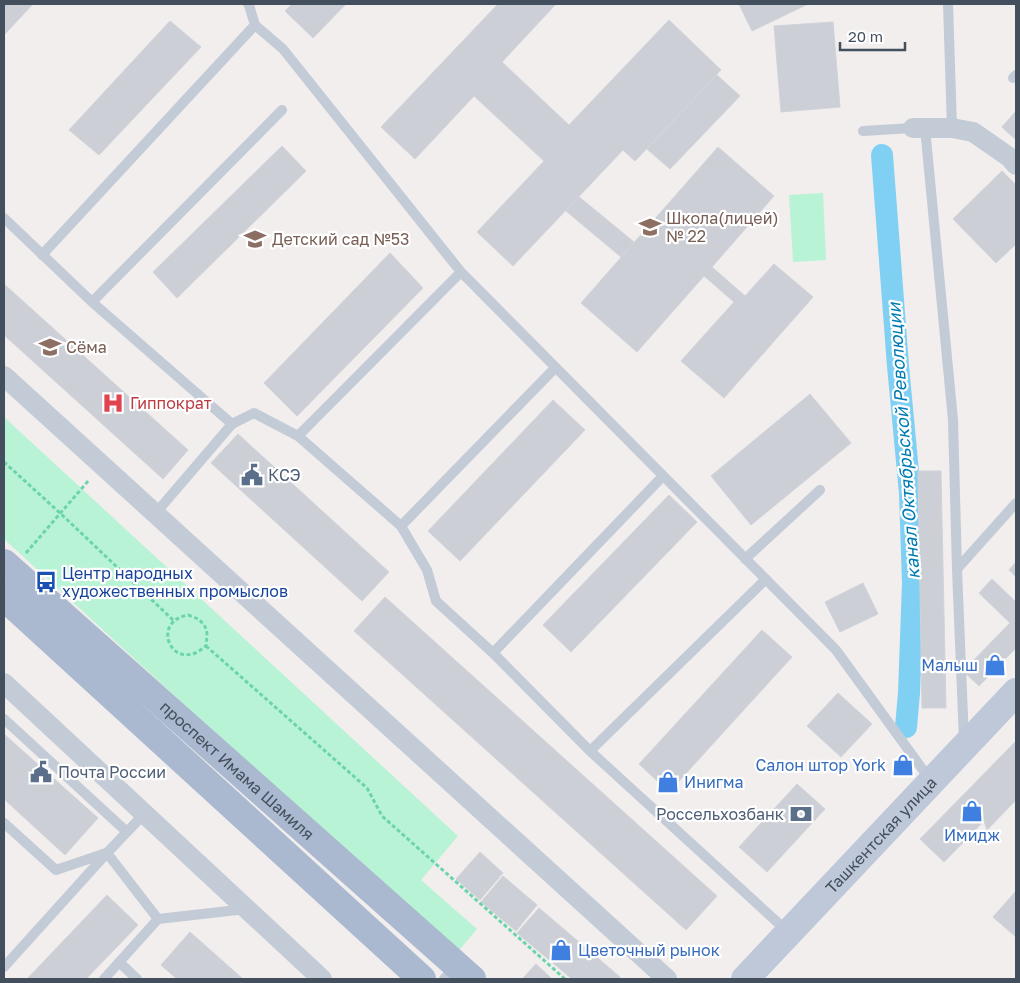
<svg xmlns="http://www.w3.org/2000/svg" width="1020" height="983" font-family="'Golos Text',sans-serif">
<rect width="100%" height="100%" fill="#f1eeed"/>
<path fill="#b7f3d4" d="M823 193 826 260 793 262 789 195Z
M4 417 458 836 421 880 477 929 456 954 4 539Z"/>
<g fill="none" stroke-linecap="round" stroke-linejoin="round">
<path stroke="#80d0f4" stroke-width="22" d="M882 155 898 366 910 493 913 583 909 693 906 727"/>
</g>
<path fill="#cccfd6" stroke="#d1d3da" d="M4 4H33L4 35Z
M292 4H346L313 38 285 11Z
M498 4H556L502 62 569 125 669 20 721 70 635 161 623 150 513 266 477 232 544 161 474 96 415 159 381 127Z
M739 4H808L752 31Z
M170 21 201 47 99 155 69 130Z
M833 22 840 107 781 112 774 26Z
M717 75 740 96 670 169 647 149Z
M1016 111V140L1002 127Z
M282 146 306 171 177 298 153 272Z
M718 147 774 196 712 267 745 296 774 264 813 297 724 398 681 361 734 302 704 276 637 352 581 303Z
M1002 171 1016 185V244L996 263 953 219Z
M578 196 634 242 621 257 566 211Z
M390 253 423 288 297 416 264 383Z
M4 284 188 450 163 479 4 335Z
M810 394 851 443 751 525 711 476Z
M553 400 585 430 460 561 428 531Z
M238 434 389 572 362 601 211 463Z
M918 471H941L946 708H922Z
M669 495 697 522 571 652 543 625Z
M1016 562V577L1009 570Z
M992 579 1016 602V648L979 686 963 671 1010 623 979 593Z
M863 583 878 614 840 632 825 602Z
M385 597 717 896 686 930 354 631Z
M762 630 792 657 669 792 639 764Z
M838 693 872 724 841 757 807 726Z
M4 734 98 818 65 855 4 799Z
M1016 741V800L987 830 984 821 944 862 920 839Z
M797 784 825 809 767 872 739 847Z
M480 852 503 873 480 900 456 879Z
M503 876 537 905 516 931 481 902Z
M1016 891V937L993 917Z
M107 895 138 925 86 979H27Z
M539 908 620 977 619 979H572L517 933Z
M190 932 243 979H177L161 965Z
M536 964 552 979 523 978Z"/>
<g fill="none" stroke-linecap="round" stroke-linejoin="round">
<path stroke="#6cd4ac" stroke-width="3" stroke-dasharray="4 2.5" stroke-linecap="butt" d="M4 462 60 513 174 621
M26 553 89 480
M188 615C198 618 206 623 207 634 207 638 206 642 206 646 202 649 197 653 192 654 168 661 154 621 188 615Z
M206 646 367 788 382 816 565 979"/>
<path stroke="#c3cbd7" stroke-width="10" d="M248 4 249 5 255 25 283 49 461 272 836 650 931 781
M948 4 952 128
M1013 78 1016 75
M925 128 953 420 957 569
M863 131 913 128
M4 218 92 302 232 424
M42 255 255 25
M92 302 282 110
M298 436 401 526 427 570 436 601 493 653
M155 514 232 424 254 413 298 436 461 272
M401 526 555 368
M745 559 820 490
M766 579 590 751 788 932
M4 719 127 832
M964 741 957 569 1016 503
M590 751 493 653 663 476
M4 823 56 870 106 853
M158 919 246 909
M119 962 137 979
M4 967 107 853
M104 979 158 919 107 853 144 814
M444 979 456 966"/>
<path stroke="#c3cbd7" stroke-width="20" d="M913 128H952L973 132 1009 157 1016 165
M4 376 667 979
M4 683 322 979"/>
<path stroke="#bec8d9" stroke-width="28" id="s1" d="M745 979 1016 692"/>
<g stroke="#aab9d0" stroke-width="28">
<path id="s2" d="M4 563 472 979"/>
<path d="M4 597 422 979"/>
</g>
</g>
<defs>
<g id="school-bare" transform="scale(1.725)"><path d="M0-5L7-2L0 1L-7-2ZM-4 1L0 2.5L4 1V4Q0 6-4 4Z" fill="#8d6e63" stroke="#fff" stroke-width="2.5" paint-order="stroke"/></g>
<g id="hospital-bare" transform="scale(1.725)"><path d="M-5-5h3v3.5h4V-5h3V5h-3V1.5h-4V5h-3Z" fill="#e0444e" stroke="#fff" stroke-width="2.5" paint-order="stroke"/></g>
<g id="civic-bare" transform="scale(1.725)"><path d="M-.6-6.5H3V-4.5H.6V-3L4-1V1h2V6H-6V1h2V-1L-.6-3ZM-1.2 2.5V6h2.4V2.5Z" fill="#5c6f8a" stroke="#fff" stroke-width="2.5" paint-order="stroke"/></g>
<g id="bus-bare" transform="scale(1.725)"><path d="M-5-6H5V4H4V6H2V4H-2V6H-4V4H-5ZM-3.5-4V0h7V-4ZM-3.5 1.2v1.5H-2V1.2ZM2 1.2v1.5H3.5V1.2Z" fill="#1a4fb4" stroke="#fff" stroke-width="2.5" paint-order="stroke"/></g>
<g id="shop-bare" transform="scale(1.725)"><path d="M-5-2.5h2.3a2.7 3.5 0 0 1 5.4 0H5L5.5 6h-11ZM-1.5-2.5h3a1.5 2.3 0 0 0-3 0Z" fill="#3f7fe0" stroke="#fff" stroke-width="2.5" paint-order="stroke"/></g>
<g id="bank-bare" transform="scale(1.725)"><path d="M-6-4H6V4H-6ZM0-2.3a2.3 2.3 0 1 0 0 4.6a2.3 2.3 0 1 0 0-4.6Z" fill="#5c6f8a" stroke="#fff" stroke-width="2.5" paint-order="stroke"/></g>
</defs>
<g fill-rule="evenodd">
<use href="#school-bare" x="650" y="227"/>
<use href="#school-bare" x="255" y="239"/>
<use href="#school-bare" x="50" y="347"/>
<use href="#hospital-bare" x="113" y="403"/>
<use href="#civic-bare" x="252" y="475"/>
<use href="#bus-bare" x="46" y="582"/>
<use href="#shop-bare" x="995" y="665"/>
<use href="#shop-bare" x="903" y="765"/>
<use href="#civic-bare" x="41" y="772"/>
<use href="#shop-bare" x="668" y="782"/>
<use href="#shop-bare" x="972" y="811"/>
<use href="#bank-bare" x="801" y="814"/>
<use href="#shop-bare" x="561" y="950"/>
</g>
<g text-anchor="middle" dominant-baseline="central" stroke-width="4.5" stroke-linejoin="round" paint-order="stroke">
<g font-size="16" fill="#785e54" stroke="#fff" text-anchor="start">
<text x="666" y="218">Школа(лицей)<tspan x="666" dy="18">№ 22</tspan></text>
<text x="272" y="239">Детский сад №53</text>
<text x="66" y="347">Сёма</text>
</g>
<g font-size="16" fill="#be3a42" stroke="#fff" text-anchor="start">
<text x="130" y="403">Гиппократ</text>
</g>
<g font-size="16" fill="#4e5e75" stroke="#fff" text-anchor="start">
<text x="268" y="475">КСЭ</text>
<text x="58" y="772">Почта России</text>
<text x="784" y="814" text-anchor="end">Россельхозбанк</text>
</g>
<g font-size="16" fill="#164399" stroke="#fff" text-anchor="start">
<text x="62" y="573">Центр народных<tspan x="62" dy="18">художественных промыслов</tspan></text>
</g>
<g font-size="16" fill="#366cbe" stroke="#fff" text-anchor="end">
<text x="978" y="665">Малыш</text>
<text x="886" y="765">Салон штор York</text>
<text x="684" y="782" text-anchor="start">Инигма</text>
<text x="972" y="835" text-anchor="middle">Имидж</text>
<text x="578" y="950" text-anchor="start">Цветочный рынок</text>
</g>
<g font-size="16" fill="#444f5d" stroke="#fff">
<text stroke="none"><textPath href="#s2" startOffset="312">проспект Имама Шамиля</textPath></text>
<text stroke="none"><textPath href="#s1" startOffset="198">Ташкентская улица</textPath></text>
</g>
<g font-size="18" font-style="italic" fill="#007cb4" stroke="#fff">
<text transform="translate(903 441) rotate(-94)">канал Октябрьской Революции</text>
</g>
</g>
<rect width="1020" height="983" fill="none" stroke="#444f5d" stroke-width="10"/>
<path d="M840 42v8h65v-8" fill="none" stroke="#444f5d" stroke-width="2.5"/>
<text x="848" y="42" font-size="15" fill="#444f5d" stroke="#ffffff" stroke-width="4" paint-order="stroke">20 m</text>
</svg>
